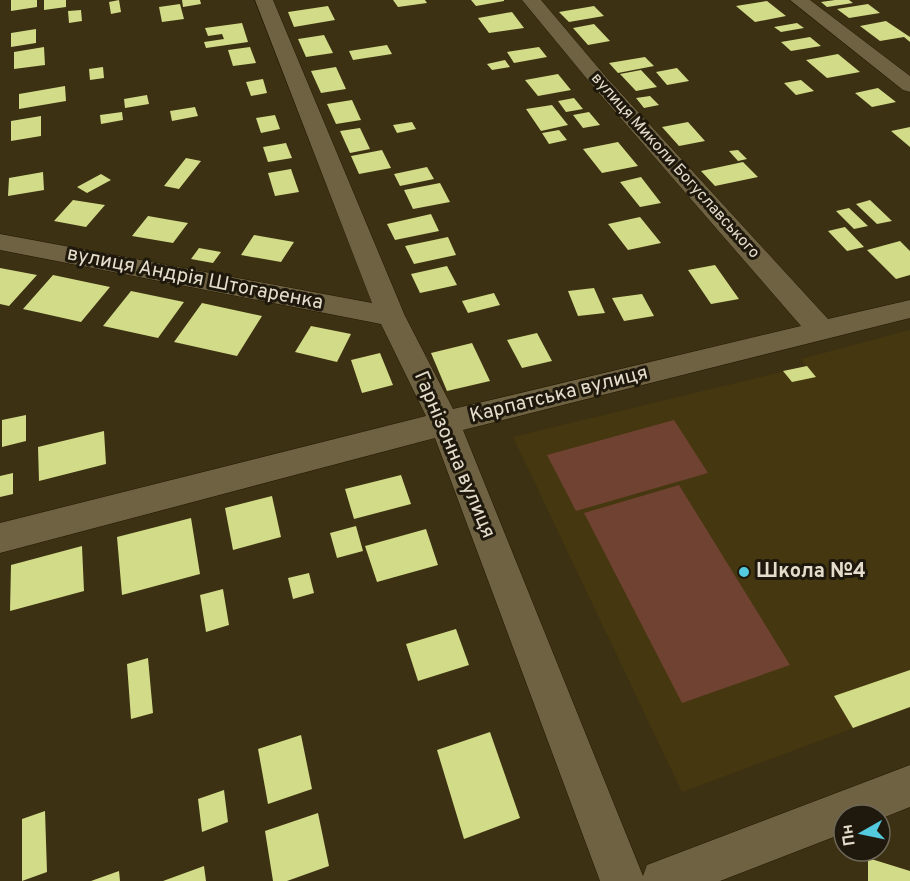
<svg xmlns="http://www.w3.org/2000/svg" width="910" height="881" font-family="Overpass,sans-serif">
<rect width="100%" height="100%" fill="#3c3112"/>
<path fill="#45370f" d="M910 330V707L682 792 513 437 806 366 801 359Z"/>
<path fill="#704231" d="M674 420 708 473 576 511 547 455Z
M679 485 790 665 682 703 584 513Z"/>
<path fill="#d2db88" d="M11 0H37V7L11 11Z
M44 0H66V7L44 10Z
M119 0 121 12 111 14 109 2Z
M182 0H200L201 4 183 7Z
M393 0H425L427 3 398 7Z
M471 0H504V1L476 6Z
M835 0H849L853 3 827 7 821 2Z
M767 1 786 16 755 22 736 6Z
M180 4 184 19 162 22 159 7Z
M868 4 880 13 849 18 837 9Z
M328 6 335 20 294 27 288 12Z
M594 6 604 16 569 22 559 12Z
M81 10 82 21 69 23 68 11Z
M512 12 524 28 489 33 478 18Z
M886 21 910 37V42L904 37 880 41 860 26Z
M242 23 248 42 206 48 204 42 224 39 222 34 208 36 205 28Z
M797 23 804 28 781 32 774 27Z
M594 24 610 41 588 45 573 28Z
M36 29V43L11 47V33Z
M324 35 333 53 306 57 298 39Z
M810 37 821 46 791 51 781 42Z
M387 45 392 54 353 60 349 51Z
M44 47 45 65 14 69V52Z
M250 47 256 63 233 66 228 50Z
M539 47 547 57 514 63 507 52Z
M838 54 860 72 827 78 806 60Z
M645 57 654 66 618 73 609 63Z
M505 60 510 67 492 70 487 64Z
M103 67 104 78 90 80 89 69Z
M336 67 346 89 321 93 311 71Z
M677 68 689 81 667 85 656 72Z
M641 70 657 87 636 91 620 74Z
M558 74 571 90 538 96 525 80Z
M263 79 267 93 251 96 246 82Z
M801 80 814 91 796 95 784 83Z
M65 86 66 101 19 109V94Z
M878 88 896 102 872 107 855 93Z
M147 95 149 104 125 108 124 99Z
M650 96 659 105 644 108 636 98Z
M574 98 583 109 566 112 558 101Z
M352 100 361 120 336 124 327 104Z
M552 105 568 125 541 131 526 109Z
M195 107 198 116 172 121 170 111Z
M122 112 123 120 101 124 100 115Z
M589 112 600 125 583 128 573 115Z
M275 115 280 129 261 133 256 118Z
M41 116V136L11 141V121Z
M412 122 416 129 397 133 393 125Z
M688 122 705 141 679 146 662 127Z
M910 127V147L891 131Z
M360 128 370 149 350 153 340 131Z
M559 130 567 140 549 144 542 133Z
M618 142 638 166 602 173 583 149Z
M286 143 292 158 268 162 263 147Z
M382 150 391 168 359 174 351 156Z
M738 150 747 159 738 161 729 151Z
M186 158 201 161 179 189 164 186Z
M743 162 758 177 715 186 701 171Z
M427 167 434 179 400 186 394 174Z
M291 169 299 192 275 196 268 173Z
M43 172 44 190 8 196 9 178Z
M101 174 111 180 87 193 77 187Z
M641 177 661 203 640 207 620 182Z
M440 183 450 202 413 209 404 190Z
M73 200 105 205 86 227 54 221Z
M870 200 892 221 877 224 856 204Z
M849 208 868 226 854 229 836 211Z
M431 214 439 231 395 240 387 224Z
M148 216 188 223 173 243 132 236Z
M640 217 661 243 628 250 608 224Z
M845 227 864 247 847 251 828 231Z
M254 235 294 242 281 262 241 255Z
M448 237 456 255 414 264 405 246Z
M900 241 910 251V275L896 279 867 250Z
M199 248 221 252 213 263 191 259Z
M715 265 739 299 711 304 688 270Z
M447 266 457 285 420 293 411 274Z
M0 268 37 275 9 306 0 304Z
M53 275 110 287 81 322 23 309Z
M594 288 605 313 578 316 568 291Z
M131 291 184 302 158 338 103 326Z
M494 293 500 305 468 313 462 301Z
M642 294 654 316 624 321 612 298Z
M202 303 262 316 237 356 174 342Z
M311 326 351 334 337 362 295 352Z
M537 333 552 361 522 368 507 340Z
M472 343 490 381 447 391 431 353Z
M380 353 393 385 362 393 351 360Z
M807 366 816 377 792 382 783 371Z
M26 415V441L2 447V420Z
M104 431 106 464 39 481 38 447Z
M13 473V494L0 497V476Z
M401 475 411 504 354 519 345 489Z
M272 496 281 537 233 550 225 508Z
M191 518 200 574 122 595 117 537Z
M356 526 363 551 337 558 330 533Z
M426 529 438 565 377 582 365 546Z
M82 546 84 591 10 611 11 565Z
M309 573 314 593 293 599 288 578Z
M223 589 229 625 206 632 200 595Z
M456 629 469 665 418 681 406 644Z
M148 658 153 713 131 719 127 664Z
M910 670V707L853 728 834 696Z
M490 732 520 818 464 839 437 750Z
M301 735 312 789 268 804 258 749Z
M224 790 228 822 202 832 198 799Z
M45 811 47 872 22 881V819Z
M318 813 329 866 287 881H273L265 831Z
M868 858 910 871V881H868Z
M204 866 206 881H163Z
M119 871 120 881H91Z"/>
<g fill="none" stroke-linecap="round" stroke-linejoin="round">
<g stroke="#231800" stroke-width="1">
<path id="minor" d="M255 0H273L405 316 453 409 801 326 592 85 522 0H541L606 77 828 319 910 300V318L463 430 643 876 647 865 910 765V807L880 819V815H844V833L720 881H600L435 438 0 553V523L426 416 381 324 0 250V234L372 303Z
M790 0H810L910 76V92L903 90Z"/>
</g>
<use href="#minor" fill="#6f6243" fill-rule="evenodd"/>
</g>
<circle fill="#54cade" stroke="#1e190c" stroke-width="2" cx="744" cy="572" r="6"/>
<g text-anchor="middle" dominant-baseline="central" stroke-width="6" stroke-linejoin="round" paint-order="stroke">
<g font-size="16" fill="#e4ddcb" stroke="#1e190c">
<text transform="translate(675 166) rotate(48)">вулиця Миколи Богуславського</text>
</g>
<g font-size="20" fill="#e4ddcb" stroke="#1e190c">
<text transform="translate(195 279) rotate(11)">вулиця Андрія Штогаренка</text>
<text transform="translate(559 395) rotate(-14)">Карпатська вулиця</text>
<text transform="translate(454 455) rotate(67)">Гарнізонна вулиця</text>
</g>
<g font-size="20" font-weight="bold" fill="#e4ddcb" stroke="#1e190c" text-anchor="start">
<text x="756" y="572">Школа №4</text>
</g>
</g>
<g transform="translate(862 833) rotate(261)"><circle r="28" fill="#1e190c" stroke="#6d6758" stroke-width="1.5"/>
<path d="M0-4.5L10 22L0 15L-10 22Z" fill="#54cade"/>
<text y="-9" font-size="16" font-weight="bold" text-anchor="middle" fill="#e4ddcb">Пн</text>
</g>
</svg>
